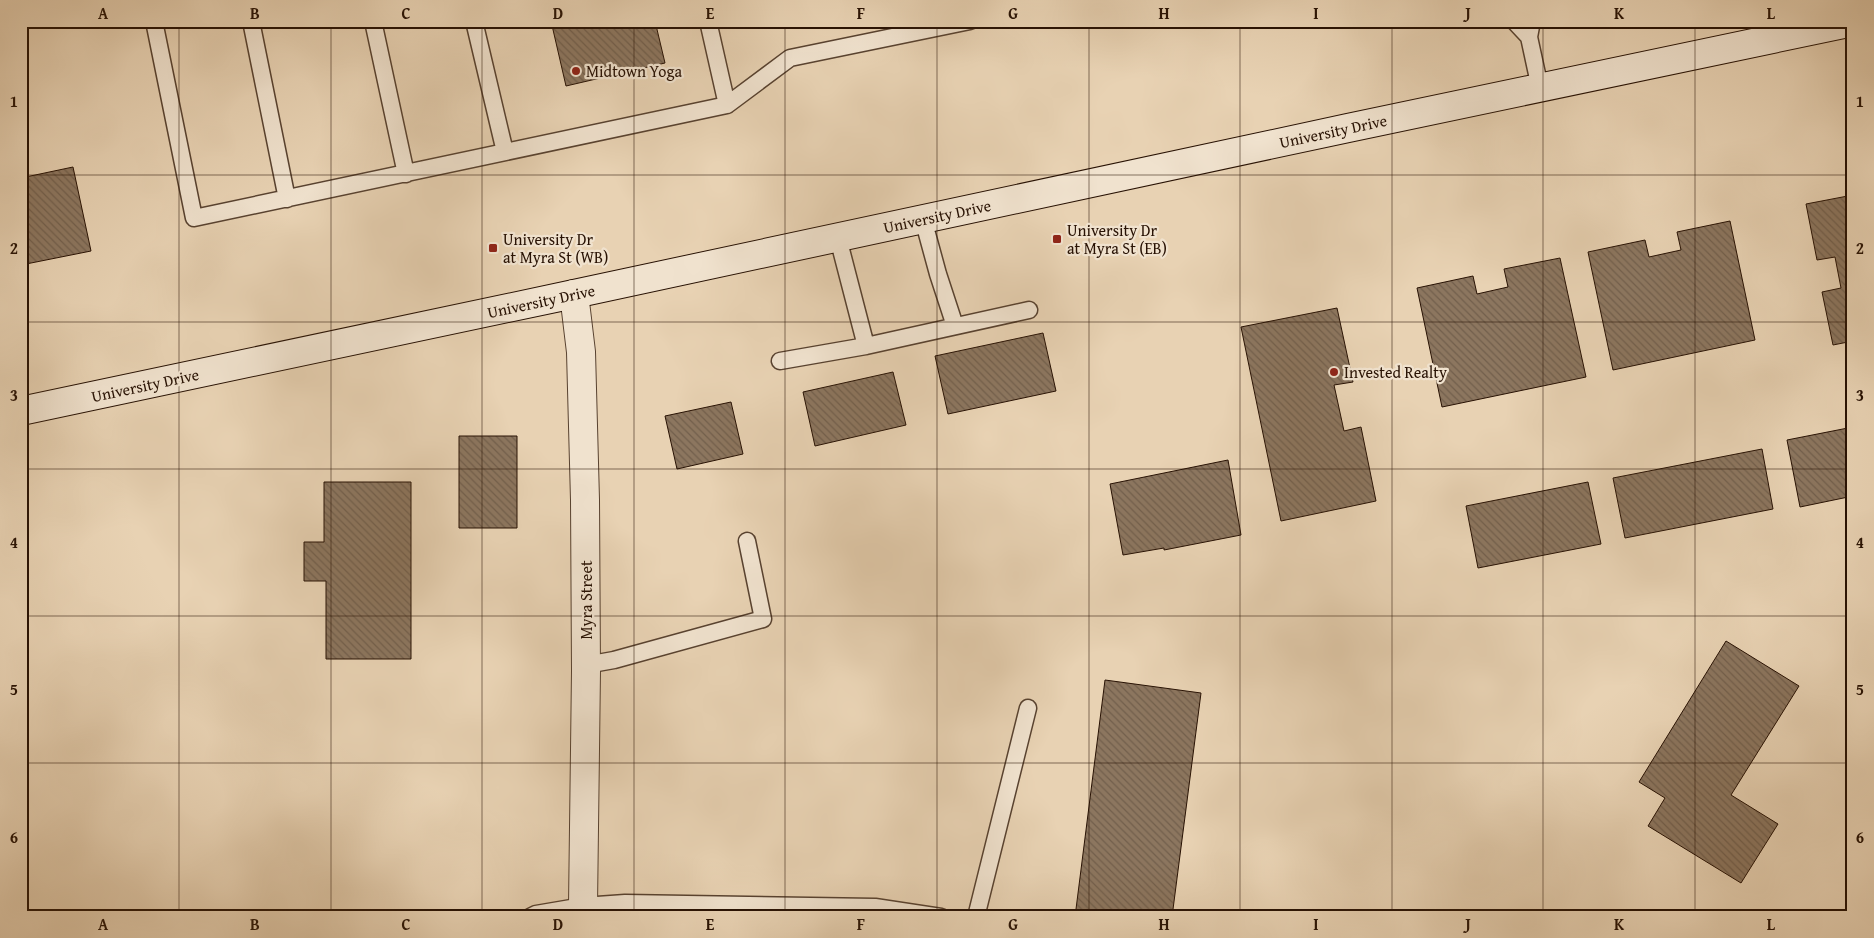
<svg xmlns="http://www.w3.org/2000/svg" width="1874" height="938" font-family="'Gentium Book Plus',serif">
<defs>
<pattern id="building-back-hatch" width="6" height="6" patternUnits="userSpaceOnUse" patternTransform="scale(1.25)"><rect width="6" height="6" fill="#8c765f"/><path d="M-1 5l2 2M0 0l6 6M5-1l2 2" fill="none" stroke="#725f4c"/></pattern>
</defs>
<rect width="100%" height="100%" fill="#e8d2b3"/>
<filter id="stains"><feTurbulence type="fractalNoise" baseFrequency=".004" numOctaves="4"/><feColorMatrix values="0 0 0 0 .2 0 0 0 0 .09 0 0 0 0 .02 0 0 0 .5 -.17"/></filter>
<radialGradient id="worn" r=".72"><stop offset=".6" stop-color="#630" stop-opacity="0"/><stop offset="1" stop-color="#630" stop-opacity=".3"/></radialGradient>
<path fill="url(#building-back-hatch)" stroke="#281204" d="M551 21H655L665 63 566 86Z
M795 21H828L797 28Z
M73 167 91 251 21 265V178Z
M1853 195V341L1833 345 1822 292 1841 288 1835 257 1817 260 1806 204Z
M1730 221 1755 340 1613 370 1588 252 1645 240 1649 257 1681 250 1677 232Z
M1560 258 1586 377 1442 407 1417 288 1473 276 1477 294 1508 287 1504 269Z
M1337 308 1353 382 1334 385 1344 431 1361 427 1376 501 1281 521 1241 327Z
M1043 333 1056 391 948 414 935 356Z
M893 372 906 425 815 446 803 392Z
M731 402 743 454 677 469 665 416Z
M1853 427V496L1800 507 1787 440Z
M459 436H517V528H459Z
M1762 449 1773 509 1625 538 1613 478Z
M1228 460 1241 535 1164 550V548L1123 555 1110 484Z
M324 482H411V659H326V581H304V542H324Z
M1588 482 1601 544 1478 568 1466 506Z
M1726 641 1799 686 1731 795 1778 824 1741 883 1648 826 1665 798 1639 782Z
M1105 680 1201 693 1172 917H1075Z"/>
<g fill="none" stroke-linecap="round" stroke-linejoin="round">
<g stroke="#584230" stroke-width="19">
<path id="lane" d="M154 21 194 218 727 105 708 21
M251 21 287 199
M373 21 406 174
M474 21 505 152
M1514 21 1529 37
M1532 21 1529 37 1540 88
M727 105 790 58 970 21
M923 219 938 274 955 326
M838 238 866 346 1029 310
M780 361 866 346
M586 665 614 660 763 619 747 541
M530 917 536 914 583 906 625 903 875 907 941 917
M976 917 1028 708"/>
</g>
<g stroke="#584230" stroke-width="30">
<path id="street" d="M574 294 581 352 585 500 586 671 583 906"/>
</g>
<g stroke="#281204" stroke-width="30">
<path id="secondary" d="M21 411 574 294 1348 128 1853 22"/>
</g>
<use href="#lane" stroke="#f0e2ce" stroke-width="16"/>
<use href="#street" stroke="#f0e2ce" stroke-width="28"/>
<use href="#secondary" stroke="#f0e2ce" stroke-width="28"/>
</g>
<path fill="none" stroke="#281204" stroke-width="1" stroke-opacity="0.55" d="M179 21V917M331 21V917M482 21V917M634 21V917M785 21V917M937 21V917M1089 21V917M1240 21V917M1392 21V917M1543 21V917M1695 21V917M21 175H1853M21 322H1853M21 469H1853M21 616H1853M21 763H1853"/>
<g fill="#8f2418" stroke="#f0e2ce" stroke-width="2">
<circle cx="576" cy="71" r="5"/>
<rect x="1052" y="234" width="10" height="10" rx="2.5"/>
<rect x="488" y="243" width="10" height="10" rx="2.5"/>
<circle cx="1334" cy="372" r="5"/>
</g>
<g text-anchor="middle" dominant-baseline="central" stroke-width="4.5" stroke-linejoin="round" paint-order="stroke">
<g font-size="16" fill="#281204" stroke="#f0e2ce" text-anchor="start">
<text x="586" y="71">Midtown Yoga</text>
<text x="1067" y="230">University Dr<tspan x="1067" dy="18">at Myra St (EB)</tspan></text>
<text x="503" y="239">University Dr<tspan x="503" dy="18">at Myra St (WB)</tspan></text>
<text x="1344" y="372">Invested Realty</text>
</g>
<g font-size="16" fill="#281204" stroke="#f0e2ce">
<text transform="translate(1333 131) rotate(-12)">University Drive</text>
<text transform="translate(937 216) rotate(-12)">University Drive</text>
<text transform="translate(541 301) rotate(-12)">University Drive</text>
<text transform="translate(145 385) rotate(-12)">University Drive</text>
<text transform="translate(586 600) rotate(-90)">Myra Street</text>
</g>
</g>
<rect width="1874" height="938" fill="none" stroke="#e8d2b3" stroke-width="55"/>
<rect x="28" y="28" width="1818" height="882" fill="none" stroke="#281204" stroke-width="2"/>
<g font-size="16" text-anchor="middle" font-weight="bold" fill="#281204">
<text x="103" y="19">A</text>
<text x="255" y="19">B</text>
<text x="406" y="19">C</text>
<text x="558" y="19">D</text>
<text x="710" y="19">E</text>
<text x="861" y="19">F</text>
<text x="1013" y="19">G</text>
<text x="1164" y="19">H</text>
<text x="1316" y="19">I</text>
<text x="1468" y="19">J</text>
<text x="1619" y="19">K</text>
<text x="1771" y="19">L</text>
<text x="14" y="107">1</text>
<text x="1860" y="107">1</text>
<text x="14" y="254">2</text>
<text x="1860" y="254">2</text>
<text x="14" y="401">3</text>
<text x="1860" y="401">3</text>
<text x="14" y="548">4</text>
<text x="1860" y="548">4</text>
<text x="14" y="695">5</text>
<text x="1860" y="695">5</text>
<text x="14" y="843">6</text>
<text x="1860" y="843">6</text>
<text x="103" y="930">A</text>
<text x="255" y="930">B</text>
<text x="406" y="930">C</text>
<text x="558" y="930">D</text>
<text x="710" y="930">E</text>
<text x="861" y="930">F</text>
<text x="1013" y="930">G</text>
<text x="1164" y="930">H</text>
<text x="1316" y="930">I</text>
<text x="1468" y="930">J</text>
<text x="1619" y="930">K</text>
<text x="1771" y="930">L</text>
</g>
<rect width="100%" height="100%" filter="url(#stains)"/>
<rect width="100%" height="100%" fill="url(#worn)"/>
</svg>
